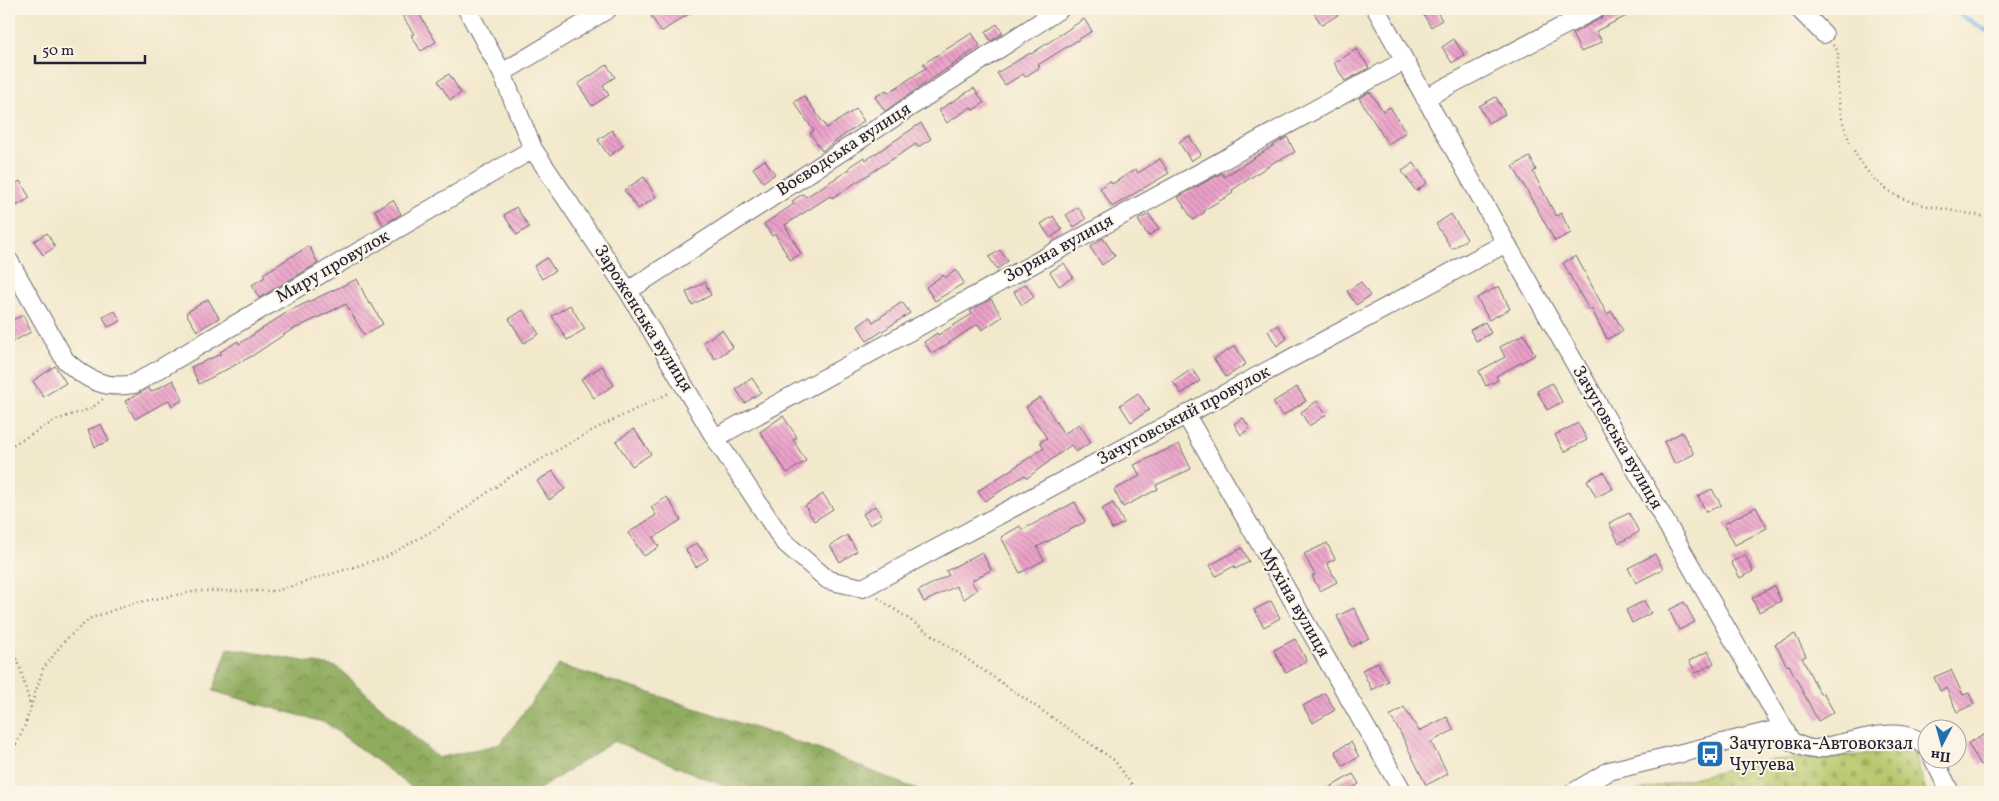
<svg xmlns="http://www.w3.org/2000/svg" width="1999" height="801" font-family="Vollkorn,serif">
<defs>
<pattern id="forest-crowns" width="20" height="18" patternUnits="userSpaceOnUse" patternTransform="scale(1.25)"><rect width="20" height="18" fill="#90ac5e"/><path d="M2 6a3 3 0 1 1 6 0M12 15a3 3 0 1 1 6 0" fill="none" stroke="#758c4f"/></pattern>
<pattern id="cemetery-stones" width="16" height="16" patternUnits="userSpaceOnUse" patternTransform="scale(1.25)"><rect width="16" height="16" fill="#b6c76a"/><path d="M2 7V4a2 2 0 0 1 4 0v3zM10 15v-3a2 2 0 0 1 4 0v3z" fill="#9cab5d"/></pattern>
<pattern id="building-back-hatch" width="6" height="6" patternUnits="userSpaceOnUse" patternTransform="scale(1.25)"><rect width="6" height="6" fill="#eba0c9"/><path d="M-1 5l2 2M0 0l6 6M5-1l2 2" fill="none" stroke="#be82a4"/></pattern>
</defs>
<rect width="100%" height="100%" fill="#fcf5e5"/>
<filter id="ink" filterUnits="userSpaceOnUse"><feTurbulence type="fractalNoise" baseFrequency=".02" numOctaves="2"/><feDisplacementMap in="SourceGraphic" scale="10" xChannelSelector="R" yChannelSelector="G"/><feConvolveMatrix kernelMatrix="1 2 1 2 8 2 1 2 1" color-interpolation-filters="sRGB"/></filter>
<filter id="wash" filterUnits="userSpaceOnUse"><feTurbulence type="fractalNoise" baseFrequency=".0096" numOctaves="4" result="noise"/><feDisplacementMap in="SourceGraphic" scale="20" xChannelSelector="R" yChannelSelector="G"/><feGaussianBlur stdDeviation="1.12" result="paint"/><feColorMatrix in="noise" values="0 0 0 0 0 0 0 0 0 0 0 0 0 0 0 0 0 1.4 0 .05"/><feComposite in="paint" operator="in"/></filter>
<g filter="url(#wash)">
<rect width="100%" height="100%" fill="#f2e8cc"/>
<path fill="url(#forest-crowns)" stroke="#59674c" d="M228 648 337 667 438 758 500 744 559 665 647 692 820 750 923 792H739L614 741 535 792H418L326 723 213 691Z"/>
<path fill="url(#cemetery-stones)" stroke="#6c7452" d="M1915 752 1926 792H1633L1770 760Z"/>
<g fill="none" stroke-linecap="round" stroke-linejoin="round">
<path stroke="#81b4ee" stroke-width="4.5" d="M1951 9 1990 33"/>
</g>
<g id="blocks">
<path fill="url(#building-back-hatch)" d="M398 9H416L436 42 421 51 411 35 414 34Z
M662 9H696L661 32 651 16Z
M1311 9H1347L1322 25Z
M1420 9H1435L1442 20 1431 27Z
M1607 9H1641L1596 31 1602 42 1581 52 1572 34 1601 18 1608 12Z
M1084 19 1092 31 1038 65 1040 67 1025 77 1023 74 1005 85 997 73 1030 53 1031 54Z
M997 24 1003 33 991 41 985 32Z
M972 33 980 46 885 111 875 97 886 90 888 93 926 68 923 64Z
M1454 39 1464 55 1452 63 1442 47Z
M1357 49 1369 68 1345 81 1334 63Z
M607 65 615 77 603 85 609 95 592 106 578 84Z
M449 74 461 93 450 100 438 81Z
M974 88 984 103 973 110 971 107 947 123 939 110Z
M1370 92 1383 111 1390 107 1406 132 1388 144 1359 98Z
M804 96 827 128 856 109 864 121 822 151 810 133 814 131 794 102Z
M1496 97 1505 114 1488 123 1479 106Z
M921 123 931 139 918 147 916 144 832 198 830 196 785 225 801 254 790 260 775 234 772 236 764 224 794 204 792 201 803 194 806 197 850 169 849 167 864 157 866 160Z
M612 130 623 146 609 156 598 140Z
M1189 136 1201 154 1191 161 1179 142Z
M1287 137 1295 152 1280 160 1279 159 1232 190 1233 193 1204 210 1205 212 1193 220 1178 197 1222 173 1224 177Z
M1530 157 1536 170 1533 172 1556 216 1561 213 1571 233 1555 241 1513 166Z
M1160 159 1169 173 1112 207 1100 188 1110 181 1112 184 1136 169 1138 173Z
M765 160 775 174 763 182 753 168Z
M1414 163 1427 183 1416 191 1402 171Z
M644 177 656 197 638 209 624 190Z
M20 181 30 198 16 206 9 194V187Z
M393 200 401 214 383 225 375 210Z
M516 207 529 227 517 235 504 215Z
M1078 207 1086 219 1074 227 1066 215Z
M1149 214 1159 229 1148 236 1138 220Z
M1451 214 1467 239 1452 249 1436 224Z
M1053 216 1062 230 1050 238 1041 224Z
M47 233 55 247 43 255 34 241Z
M1103 238 1115 256 1102 265 1090 247Z
M309 246 318 263 259 298 252 285 265 277 263 274Z
M1000 250 1008 261 997 269 989 257Z
M1576 256 1607 314 1612 311 1623 331 1607 339 1591 308 1589 310 1563 263Z
M547 258 555 271 542 279 534 266Z
M1064 263 1073 277 1059 286 1050 272Z
M956 270 964 283 935 301 926 287 943 275 945 278Z
M357 279 369 304 371 303 383 324 364 335 346 304 288 332 252 356 199 384 191 367 221 354 220 352 238 341 239 344 289 311Z
M705 282 711 295 692 305 686 292Z
M1361 282 1370 296 1356 305 1347 291Z
M1026 284 1034 297 1022 305 1014 292Z
M1499 286 1510 309 1489 320 1477 298Z
M208 299 219 318 197 331 186 313Z
M991 299 1002 317 982 330 978 324 932 354 924 342 937 333 938 335 972 314 970 311Z
M902 302 910 313 867 341 858 326 870 317 873 322Z
M570 305 585 329 567 340 552 316Z
M523 310 539 334 524 343 509 319Z
M115 311 121 321 108 327 103 317Z
M23 315 31 332 12 342 9 335V322Z
M1485 322 1491 333 1476 341 1470 330Z
M1278 325 1287 339 1277 346 1268 331Z
M722 330 733 347 715 359 703 342Z
M1524 334 1535 355 1496 376 1498 380 1486 386 1479 371 1505 357 1500 347Z
M1235 346 1246 364 1226 377 1214 359Z
M55 366 66 383 43 397 33 381Z
M602 366 614 385 594 398 581 379Z
M1192 369 1200 381 1181 394 1173 382Z
M752 378 761 392 745 403 736 389Z
M173 380 183 400 172 406 169 400 135 419 125 401 149 388 151 392Z
M1552 383 1562 402 1547 410 1537 391Z
M1297 387 1306 401 1282 416 1273 402Z
M1138 393 1149 410 1131 422 1120 405Z
M1040 397 1064 434 1079 424 1091 442 1076 452 1071 445 1027 478 1025 475 985 501 978 491 1044 448 1040 442 1047 438 1026 407Z
M1317 401 1326 415 1309 426 1301 412Z
M783 416 797 437 793 440 806 461 787 473 760 432Z
M1243 418 1250 428 1241 435 1234 424Z
M1578 423 1587 440 1564 452 1555 435Z
M101 424 109 441 95 447 88 430Z
M634 429 651 454 632 466 616 441Z
M1682 432 1694 454 1675 464 1664 442Z
M1179 444 1191 469 1156 485 1158 489 1123 507 1114 490 1140 476 1134 465Z
M553 471 565 489 549 500 537 481Z
M1604 472 1613 489 1596 497 1587 480Z
M1712 489 1721 505 1706 512 1698 496Z
M823 494 833 509 814 521 805 506Z
M667 497 681 520 653 538 659 547 644 556 628 533 656 515 651 507Z
M1075 502 1085 522 1037 547 1044 560 1020 573 1001 537 1020 526 1022 530Z
M1113 503 1124 523 1112 529 1102 509Z
M875 506 882 517 870 525 863 514Z
M1756 507 1767 528 1735 545 1724 524Z
M1629 513 1639 532 1619 543 1609 523Z
M847 535 857 551 840 562 830 546Z
M697 543 708 559 696 567 686 550Z
M1327 543 1335 559 1327 563 1337 582 1320 591 1312 576 1315 575 1304 554Z
M1242 548 1249 562 1235 569 1234 566 1216 576 1210 565Z
M982 552 991 570 971 581 977 590 964 599 956 586 924 602 918 591 949 575 946 571Z
M1655 554 1663 569 1636 583 1628 568Z
M1745 555 1753 571 1740 578 1731 562Z
M1774 586 1781 601 1759 612 1752 598Z
M1271 601 1280 618 1264 627 1254 610Z
M1644 601 1651 613 1632 623 1626 610Z
M1684 602 1695 622 1679 630 1669 610Z
M1354 608 1369 638 1352 647 1337 616Z
M1795 634 1806 656 1802 658 1820 694 1823 693 1834 712 1818 721 1789 665 1787 666 1775 644Z
M1295 639 1307 661 1286 673 1274 650Z
M1708 651 1714 663 1696 673 1689 661Z
M1378 662 1388 681 1372 690 1362 670Z
M1951 670 1963 695 1969 693 1974 704 1957 712 1946 688 1940 691 1934 677Z
M1325 693 1335 710 1313 723 1303 706Z
M1404 707 1419 731 1447 717 1454 730 1431 742 1448 774 1426 785 1399 730 1390 716Z
M1990 732V760L1980 765 1968 743Z
M1351 742 1359 757 1343 766 1335 751Z
M1353 774 1359 784 1345 792H1322Z"/>
</g>
</g>
<g filter="url(#ink)">
<use href="#blocks" fill-opacity="0" stroke="#6b676e" stroke-width="1"/>
<g fill="none" stroke-linecap="round" stroke-linejoin="round">
<g stroke="#6b676e" stroke-width="20">
<path id="minor" d="M467 9 502 73 533 149 628 291 715 438 784 542 828 580 863 588 1506 243
M1376 9 1506 243 1791 741C1798 745 1806 749 1814 749 1820 749 1827 747 1833 745 1861 740 1904 723 1926 747
M1799 9 1824 34
M502 73 608 9
M1425 98 1596 9
M9 261 65 360C85 379 105 390 134 384L533 149
M628 291 1060 9
M1186 415 1403 792
M715 438 1404 61
M1933 758 1950 792
M1574 792 1609 771 1783 728"/>
</g>
<path stroke="#6b676e" stroke-width="2.5" stroke-dasharray="1 4" stroke-linecap="butt" d="M1833 45 1838 51C1838 68 1837 85 1839 101 1843 140 1866 184 1904 199 1931 209 1962 211 1990 218
M9 447 56 420 92 408 103 399
M878 598 1114 760 1137 792
M9 635 21 671 31 708
M9 758 24 728 43 669 65 640 91 618 134 603 198 591H276L386 557 439 527 508 478 593 430 669 393"/>
<use href="#minor" stroke="#fff" stroke-width="18"/>
</g>
</g>
<defs>
<g id="bus-square" transform="scale(1.4375)"><rect x="-9" y="-9" width="18" height="18" rx="4" fill="#1f6fb2" stroke="#fcf5e5"/><path d="M-5-6H5V4H4V6H2V4H-2V6H-4V4H-5ZM-3.5-4V0h7V-4ZM-3.5 1.2v1.5H-2V1.2ZM2 1.2v1.5H3.5V1.2Z" fill="#fff"/></g>
</defs>
<g fill-rule="evenodd">
<use href="#bus-square" x="1710" y="754"/>
</g>
<g text-anchor="middle" dominant-baseline="central" stroke-width="4" stroke-linejoin="round" paint-order="stroke">
<g font-size="18" fill="#22223b" stroke="#fcf5e5">
<text transform="translate(844 150) rotate(-33)">Воєводська вулиця</text>
<text transform="translate(1059 249) rotate(-29)">Зоряна вулиця</text>
<text transform="translate(333 267) rotate(-30)">Миру провулок</text>
<text transform="translate(643 319) rotate(58)">Зароженська вулиця</text>
<text transform="translate(1184 416) rotate(-28)">Зачуговський провулок</text>
<text transform="translate(1617 438) rotate(60)">Зачуговська вулиця</text>
<text transform="translate(1294 603) rotate(60)">Мухіна вулиця</text>
</g>
<g font-size="18" fill="#22223b" stroke="#fcf5e5" text-anchor="start">
<text x="1729" y="744">Зачуговка-Автовокзал<tspan x="1729" dy="21">Чугуева</tspan></text>
</g>
</g>
<rect width="1999" height="801" fill="none" stroke="#fcf5e5" stroke-width="30"/>
<g transform="translate(1942 744) rotate(186)"><circle r="24" fill="#fcf5e5" stroke="#a5a1a1"/>
<path d="M0-4L9 19L0 12L-9 19Z" fill="#1f6fb2"/>
<text y="-8" font-size="14" font-weight="bold" text-anchor="middle" fill="#22223b">Пн</text>
</g>
<path d="M35 55v8h110v-8" fill="none" stroke="#22223b" stroke-width="2.5"/>
<text x="42" y="55" font-size="15" fill="#22223b" stroke="#fcf5e5" stroke-width="4" paint-order="stroke">50 m</text>
</svg>
